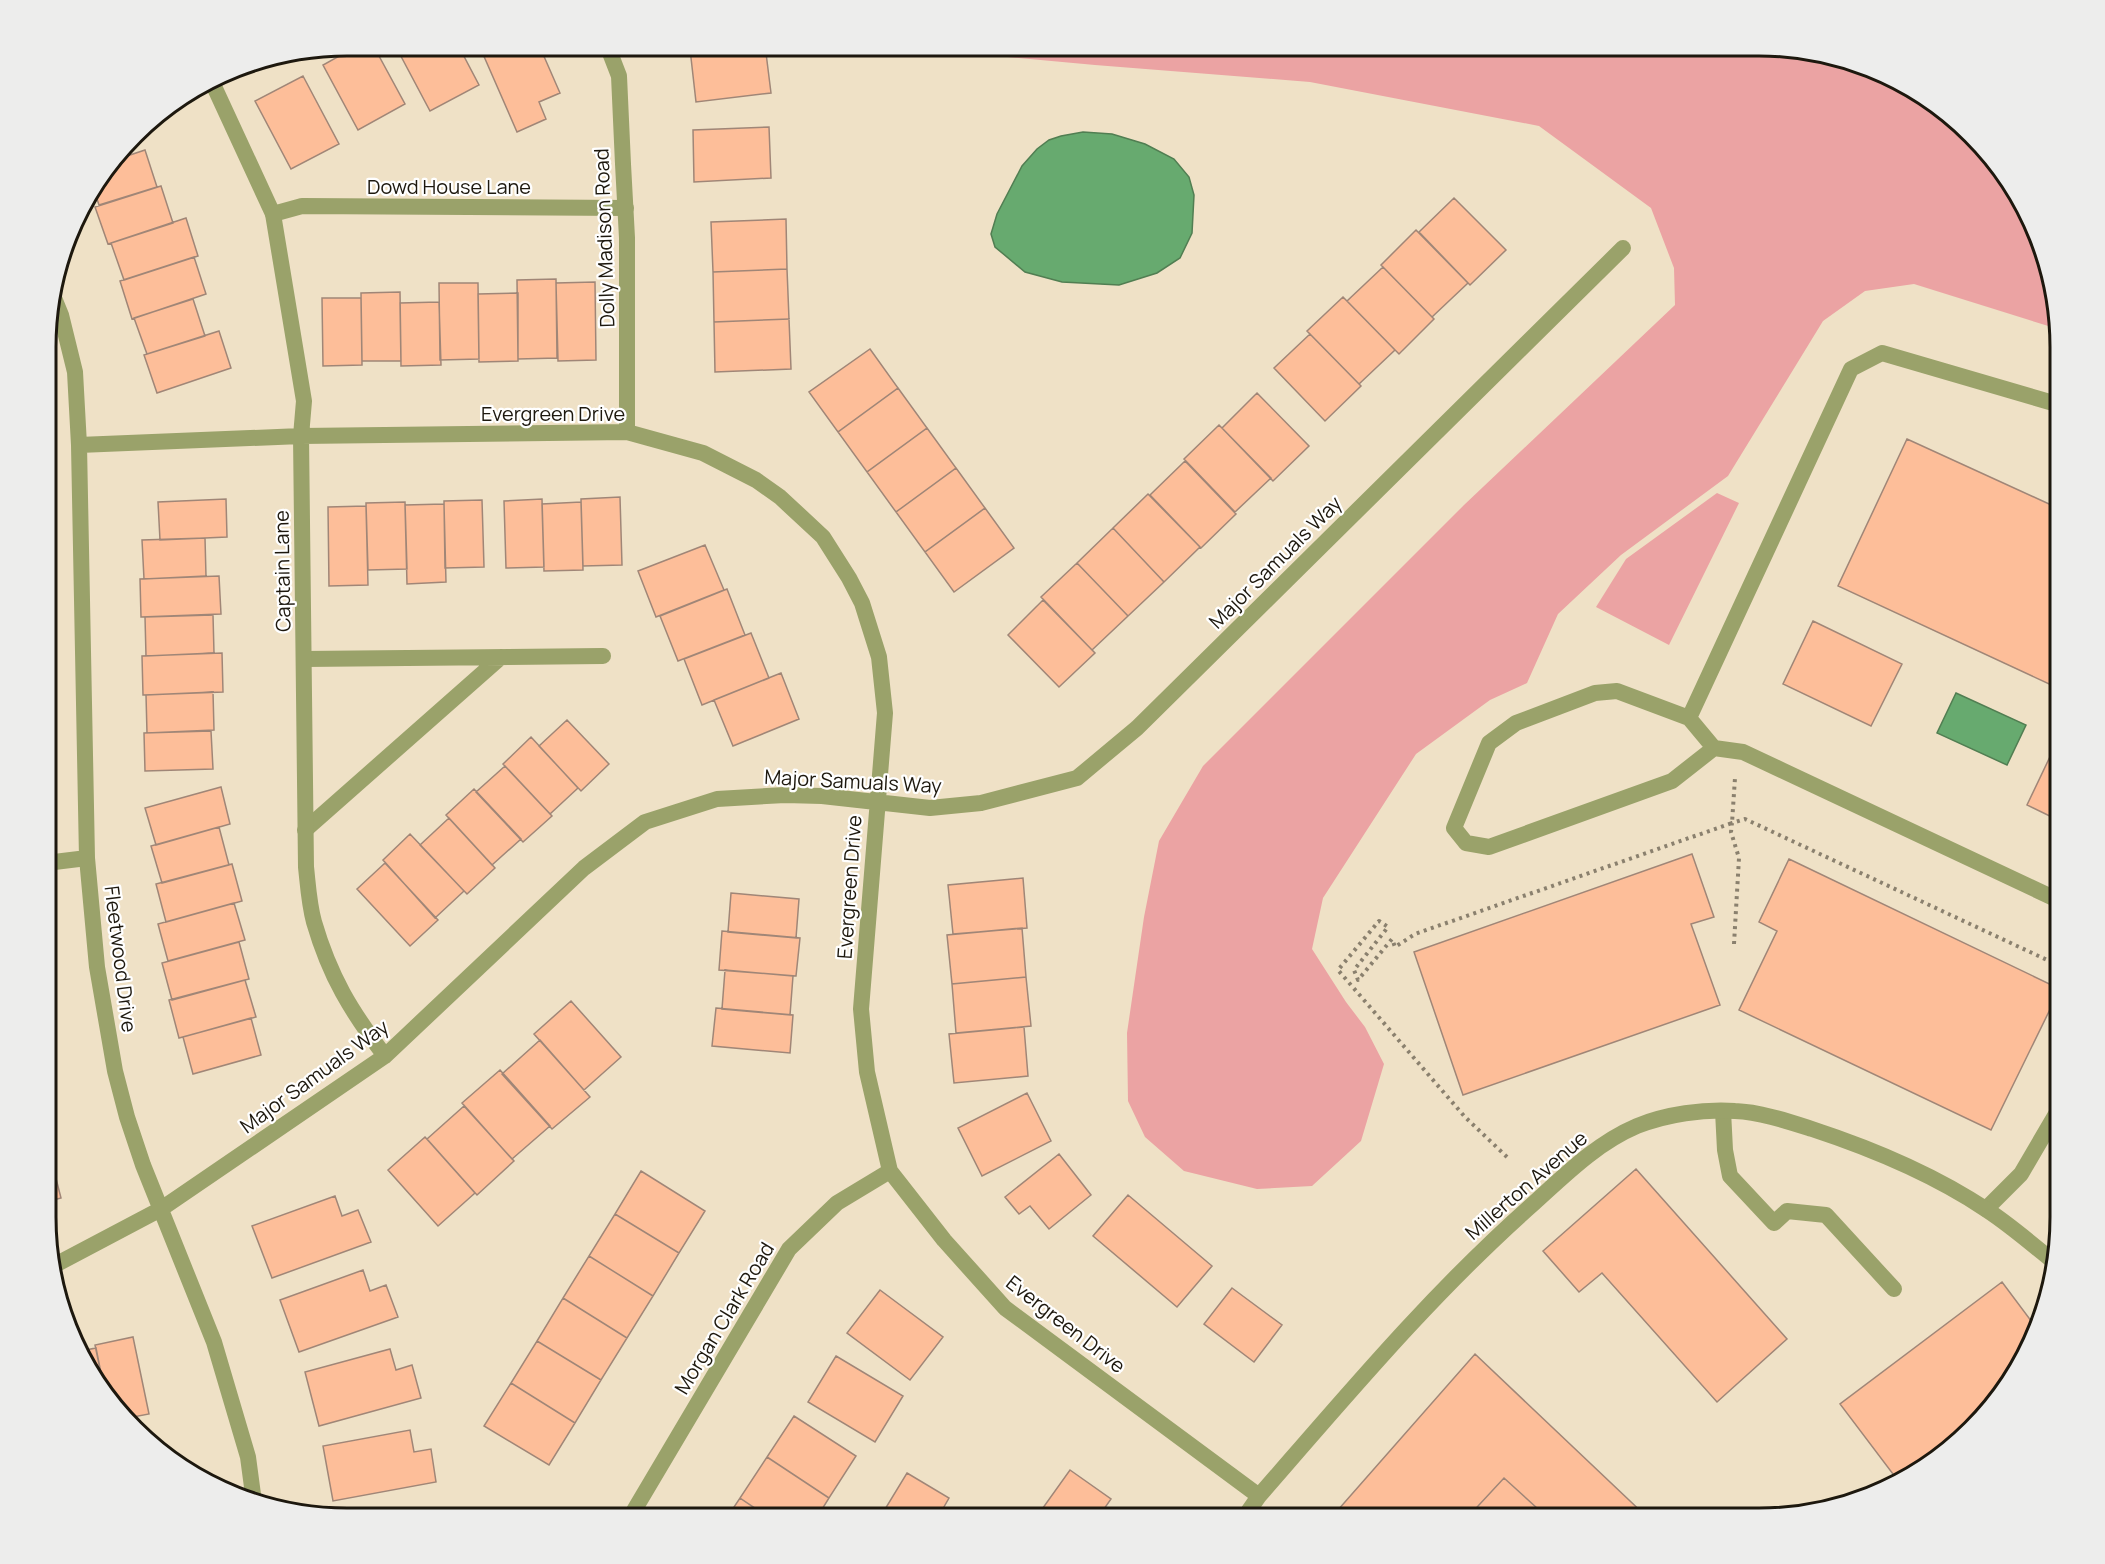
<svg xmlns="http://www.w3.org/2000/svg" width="2105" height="1564" font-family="Manrope,sans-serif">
<rect width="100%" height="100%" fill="#efe1c6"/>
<path fill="#eba3a3" d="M971 45 1778 46 1874 68 1957 119 2029 213 2050 269 2058 329 1914 284 1865 291 1823 321 1728 476 1621 555 1558 614 1527 683 1490 700 1416 754 1323 898 1312 949 1346 1002 1365 1027 1384 1064 1361 1141 1312 1186 1257 1189 1184 1171 1145 1137 1128 1101 1127 1033 1144 917 1159 841 1203 766 1464 505 1675 305 1674 268 1651 208 1539 126 1310 82 1095 65 997 56Z
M1717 493 1739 503 1669 645 1596 607 1626 559Z"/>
<path fill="#67aa6f" stroke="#517e52" stroke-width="1.5" d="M1083 132 1112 134 1145 144 1174 159 1189 177 1194 195 1192 233 1180 258 1157 273 1119 285 1062 282 1025 272 995 247 991 234 997 214 1022 166 1037 149 1049 140 1061 136Z
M1956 693 2026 725 2007 765 1937 733Z"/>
<path fill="#fdbe99" stroke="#a08677" stroke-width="1.5" d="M359 45H373L405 104 358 130 323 65Z
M395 45H458L479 85 430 111Z
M479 45H539L560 93 539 102 546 119 517 132Z
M720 45H765L771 93 696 102 690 49Z
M303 76 339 144 291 169 255 101Z
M769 127 771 178 694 182 693 130Z
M145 150 157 187 99 205 93 187 115 160Z
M161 186 173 223 108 244 95 207Z
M1454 198 1506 250 1470 285 1419 232Z
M186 218 198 256 124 280 111 243Z
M786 219 787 269 713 272 711 222Z
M1416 230 1468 283 1432 317 1381 265Z
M194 257 206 294 132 319 120 281Z
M1383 267 1434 319 1399 354 1347 301Z
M787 269 789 319 714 322 713 272Z
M556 279 557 358 518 359 517 280Z
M595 282 596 360 558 361 556 283Z
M439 283H478L479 359 440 360Z
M400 292 401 361H362L361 293Z
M518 293V361L479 362 478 294Z
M1343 297 1395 350 1359 384 1307 331Z
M322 298H361L362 365 323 366Z
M193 299 205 336 147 354 134 318Z
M439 302 441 365 401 366 400 303Z
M789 319 791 369 715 372 714 322Z
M219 331 231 368 157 393 144 355Z
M1310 334 1361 386 1325 421 1274 368Z
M870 349 898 388 838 432 809 392Z
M898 388 927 428 867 472 838 432Z
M1257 393 1309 446 1273 481 1222 428Z
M1219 425 1271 478 1235 512 1184 459Z
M927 428 956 468 896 512 867 472Z
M1907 439 2060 509V689L1838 586Z
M1185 461 1236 514 1201 548 1150 495Z
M956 468 985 508 925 552 896 512Z
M1148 494 1200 547 1164 582 1113 528Z
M620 497 622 565 583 566 581 499Z
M226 499 227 537 160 540 158 502Z
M542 499 544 567 506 568 504 501Z
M482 500 484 567 445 568 444 501Z
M405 502 407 569 368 570 366 503Z
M581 502 583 570 544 571 542 504Z
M444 504 446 582 407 584 405 505Z
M366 506 368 585 329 586 328 507Z
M985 508 1014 548 954 592 925 552Z
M1113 528 1164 582 1128 616 1077 563Z
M205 538 206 576 144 579 142 540Z
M705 545 724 590 656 617 638 571Z
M1077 563 1128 616 1092 650 1041 597Z
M219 576 221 614 141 617 140 579Z
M727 589 745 635 678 661 660 616Z
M1043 600 1095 653 1059 687 1008 635Z
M213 615 214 653 146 656 145 617Z
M1813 621 1902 664 1871 726 1783 684Z
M751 633 769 678 702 705 684 659Z
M222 653 223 692 143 695 142 656Z
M781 673 799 719 733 746 714 700Z
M213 692 214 730 147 733 146 695Z
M567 720 609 764 581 791 539 746Z
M211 731 213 769 145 771 144 733Z
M531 737 578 788 550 814 503 764Z
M2057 742 2060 743V821L2027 805Z
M505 766 552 816 523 842 476 792Z
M221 787 230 824 156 845 145 808Z
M474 789 521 839 492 865 446 815Z
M449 818 495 868 467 894 420 845Z
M219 827 229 865 162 883 151 846Z
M410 834 464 891 435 918 383 860Z
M1692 854 1714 917 1691 924 1720 1005 1463 1095 1414 952Z
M1789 859 2060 989 1991 1130 1739 1010 1777 931 1759 922Z
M385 863 438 920 410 946 357 889Z
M232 864 242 901 166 922 156 884Z
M1023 878 1027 928 953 934 948 885Z
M731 893 799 899 796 938 728 932Z
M234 903 245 940 168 961 158 924Z
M1022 928 1026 977 952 984 947 935Z
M722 931 800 938 796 976 719 970Z
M239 942 249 979 172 1000 162 963Z
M725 970 793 976 790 1015 722 1009Z
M1026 977 1031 1026 956 1033 952 984Z
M245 980 256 1017 179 1038 169 1000Z
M571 1001 621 1057 584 1090 534 1034Z
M716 1008 793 1015 790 1053 712 1046Z
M251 1018 261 1055 193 1074 183 1037Z
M1024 1027 1028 1076 954 1083 949 1034Z
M540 1040 590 1097 552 1129 502 1074Z
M500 1070 550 1126 512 1159 462 1103Z
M1027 1093 1051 1141 982 1176 958 1128Z
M464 1106 514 1161 477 1195 427 1139Z
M425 1137 475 1193 438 1226 388 1170Z
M1059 1154 1091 1195 1049 1229 1030 1206 1019 1214 1005 1197Z
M51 1159 61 1198 46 1202V1161Z
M1636 1169 1787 1339 1717 1402 1602 1273 1579 1292 1543 1251Z
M641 1171 705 1211 679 1253 615 1214Z
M1128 1195 1212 1266 1177 1307 1093 1236Z
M335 1196 342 1216 358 1210 371 1242 272 1278 252 1226Z
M615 1214 679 1253 653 1296 589 1256Z
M589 1256 653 1296 627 1338 563 1298Z
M363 1270 370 1291 386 1285 398 1317 299 1352 280 1300Z
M2002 1282 2038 1330 2037 1333 1986 1416 1899 1482 1840 1404Z
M1232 1288 1282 1325 1254 1362 1204 1324Z
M880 1290 943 1337 910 1380 847 1333Z
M563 1298 627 1338 601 1380 537 1341Z
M133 1337 149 1414 128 1418 104 1388 95 1345Z
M537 1341 601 1380 575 1423 511 1383Z
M96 1348 104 1388 76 1352Z
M390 1349 396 1370 412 1365 421 1398 319 1426 305 1372Z
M1475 1354 1649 1519H1549L1504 1478 1466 1519H1330Z
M836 1356 903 1396 875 1442 808 1402Z
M511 1383 575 1423 549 1465 484 1426Z
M794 1416 856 1456 829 1498 767 1457Z
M410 1430 414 1452 431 1449 436 1482 333 1501 323 1446Z
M767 1457 829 1498 816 1519H771L740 1498Z
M1070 1470 1111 1499 1097 1519H1035Z
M907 1473 949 1498 937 1519H879Z
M1504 1478 1549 1519H1466Z
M740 1498 771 1519H726Z
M420 1513 421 1518H354Z"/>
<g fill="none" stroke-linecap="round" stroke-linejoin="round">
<path stroke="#8a806e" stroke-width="4" stroke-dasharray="3 4.5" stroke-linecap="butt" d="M1734 944 1739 858 1731 832 1732 823 1745 819 2060 966
M1507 1157 1465 1117 1338 970 1379 921 1388 927 1354 970 1358 980 1392 939 1395 947 1415 934 1732 823 1735 778"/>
<path stroke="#9aa26a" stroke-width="16" d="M273 214 302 206 626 208
M304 659 603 656
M1689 718 1851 369 1882 353 2060 405
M1714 748 1672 781 1489 847 1466 843 1454 828 1489 743 1516 723 1595 693 1617 691 1689 718 1714 748 1743 752 2060 901
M305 830 501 657
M1723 1111 1725 1150 1730 1176 1774 1223 1787 1211 1826 1215 1894 1289
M1986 1209 2021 1174 2059 1109"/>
<path stroke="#9aa26a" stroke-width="16" d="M607 45 619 76 623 164 627 238V432
M212 82 273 214 304 401 301 436 306 867C308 885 309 904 314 922 330 977 351 1011 385 1056
M52 293 61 315 75 372 79 445 87 858 97 967 115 1071 127 1117 143 1165 214 1342 248 1457 254 1502
M79 445 301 436 627 432 703 453 756 480 780 497 823 537 849 578 862 603 879 657 885 713 861 1009 867 1072 890 1171 944 1240 1005 1308 1259 1496
M46 863 87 858
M53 1266 161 1209 385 1056 584 868 645 822 717 799 785 795 822 796 930 808 981 803 1077 778 1137 728 1623 248
M629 1519 789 1249 837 1203 890 1171
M1243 1519 1259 1496C1347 1395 1433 1292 1534 1203 1566 1174 1597 1143 1637 1126 1667 1114 1703 1109 1735 1111 1760 1112 1787 1121 1812 1129 1873 1149 1933 1174 1987 1210 2010 1225 2032 1244 2054 1262"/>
</g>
<g text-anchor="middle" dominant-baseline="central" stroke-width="4.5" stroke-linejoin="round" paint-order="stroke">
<g font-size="20" fill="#1d180e" stroke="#fff">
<text x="449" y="186">Dowd House Lane</text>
<text transform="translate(604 238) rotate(-92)">Dolly Madison Road</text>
<text x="553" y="413">Evergreen Drive</text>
<text transform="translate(1275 562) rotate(-45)">Major Samuals Way</text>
<text transform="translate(282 571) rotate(-91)">Captain Lane</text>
<text transform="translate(853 781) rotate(3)">Major Samuals Way</text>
<text transform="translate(849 887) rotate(-86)">Evergreen Drive</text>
<text transform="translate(121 959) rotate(83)">Fleetwood Drive</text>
<text transform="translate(314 1076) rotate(-36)">Major Samuals Way</text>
<text transform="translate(1526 1185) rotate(-41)">Millerton Avenue</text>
<text transform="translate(724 1318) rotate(-59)">Morgan Clark Road</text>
<text transform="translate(1066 1324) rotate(38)">Evergreen Drive</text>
</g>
</g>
<path d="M0 0H2105V1564H0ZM347 56H1759A291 291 0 0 1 2050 347V1217A291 291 0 0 1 1759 1508H347A291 291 0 0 1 56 1217V347A291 291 0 0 1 347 56Z" fill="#ededec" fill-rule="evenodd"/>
<path fill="none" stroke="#1d180e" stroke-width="3" d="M347 56H1759A291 291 0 0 1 2050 347V1217A291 291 0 0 1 1759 1508H347A291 291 0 0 1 56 1217V347A291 291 0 0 1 347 56Z"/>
</svg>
